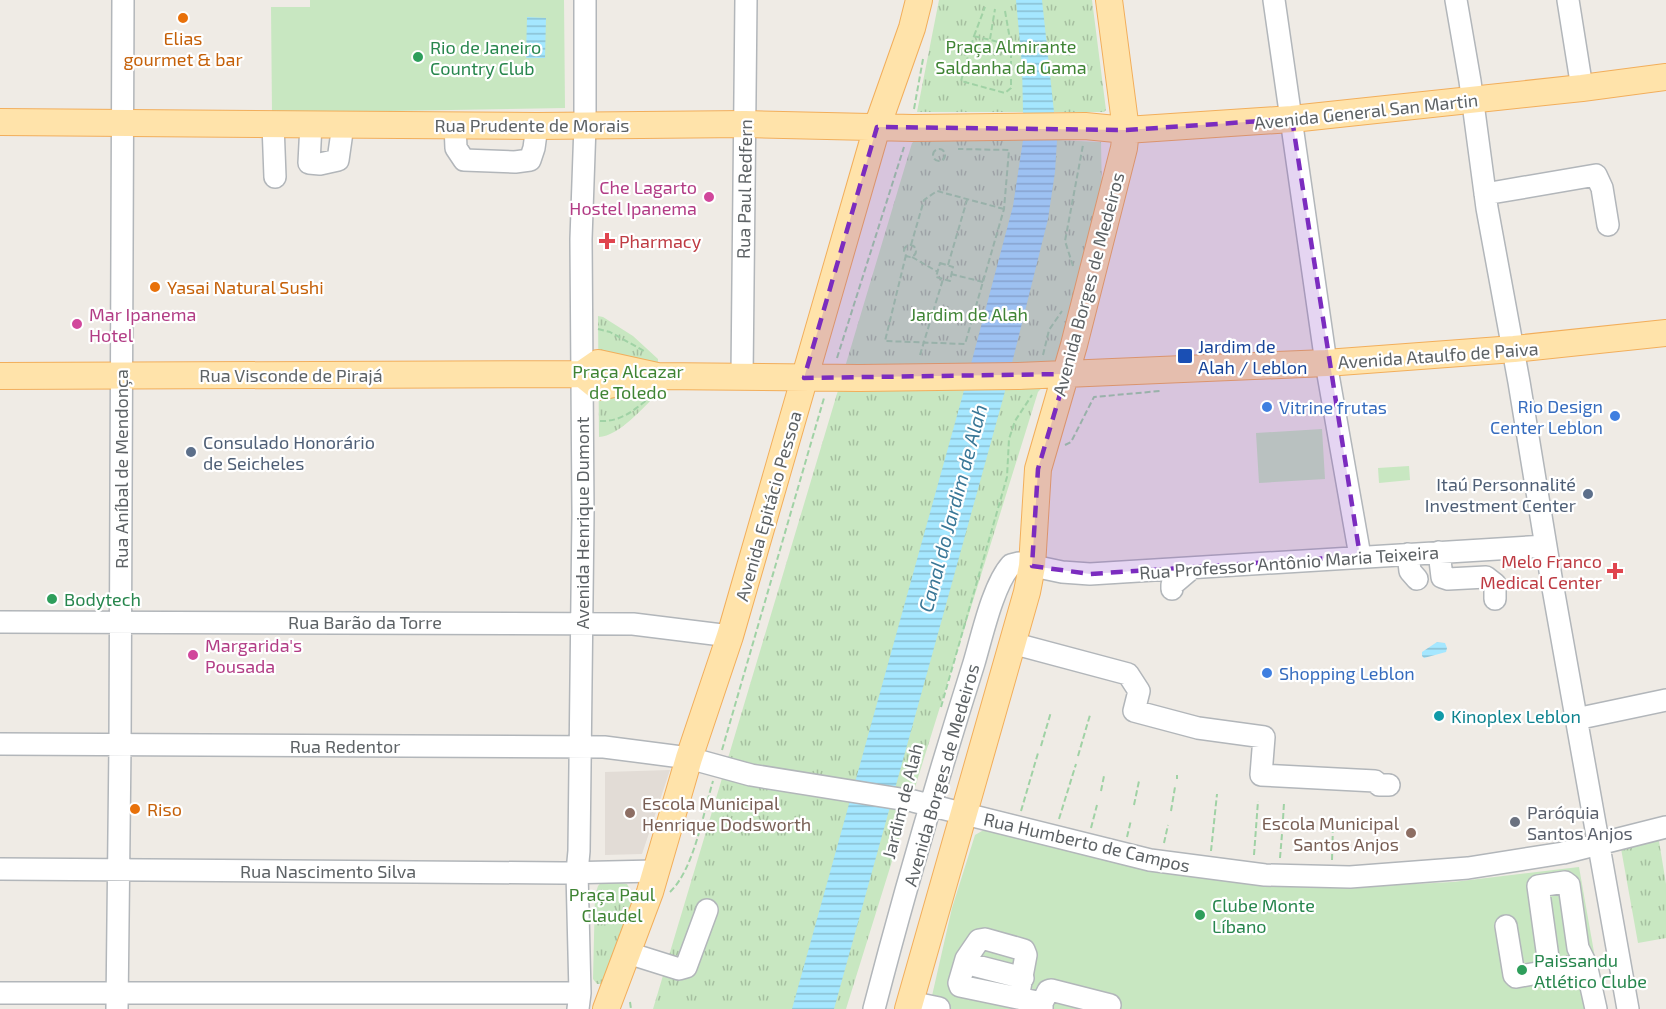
<svg xmlns="http://www.w3.org/2000/svg" width="1666" height="1009" font-family="'Exo 2',sans-serif">
<defs>
<pattern id="grass-tufts" width="24" height="20" patternUnits="userSpaceOnUse" patternTransform="scale(1.5)"><rect width="24" height="20" fill="#c8e7c1"/><path d="M3 7l-1-3M5 7V3M7 7l1-3M15 17l-1-3M17 17v-4M19 17l1-3" fill="none" stroke="#a6bfa0"/></pattern>
<pattern id="water-rules" width="6" height="5" patternUnits="userSpaceOnUse" patternTransform="scale(1.5)"><rect width="6" height="5" fill="#a5e7ff"/><path d="M0 2.5h6" fill="none" stroke="#8abfd2"/></pattern>
</defs>
<rect width="100%" height="100%" fill="#efebe5"/>
<path fill="#e2dcd6" d="M670 770 642 854 605 855V772Z"/>
<path fill="url(#grass-tufts)" d="M939 0H1092L1106 110 1104 112H917Z
M916 140H1057L1101 142 1102 196 1063 364 1038 392 846 1009H653L912 143Z
M598 316 603 317 633 336 658 359 657 394C644 407 619 436 599 437Z
M1658 835 1666 884V938L1638 943 1620 843Z
M602 881 627 884 633 895 616 963 604 984H597L593 979 595 895 598 886Z"/>
<path fill="#c8e7c1" d="M310 0H564L565 108 272 113 271 7H310Z
M1322 429 1325 479 1259 483 1256 433Z
M1409 466 1410 480 1379 483 1378 468Z
M989 827 1356 887 1453 882 1579 867 1604 1009H929L952 908 975 835Z"/>
<path fill="url(#water-rules)" d="M1016 0H1042L1057 140 1055 172 1048 219 1004 395 834 1009H792L963 394 1013 206 1023 140V112L1022 65Z
M527 17 546 18 545 58H526Z
M1437 642 1445 643 1447 648 1446 652 1424 658 1422 656V652Z"/>
<g fill="none" stroke-linecap="round" stroke-linejoin="round">
<g stroke="#b2b6ba" stroke-width="24">
<path id="minor" d="M1274 0 1326 363 1360 556
M1456 0 1470 81 1487 208 1519 382 1551 577 1628 1009
M1568 0 1582 88
M273 124 275 177
M311 124 309 163 320 164 338 160 343 125
M455 125 456 148 464 160 515 162 530 160 534 148 537 126
M1485 194 1596 175 1602 188 1608 225
M742 377 746 0
M1439 552 1442 577 1448 579 1486 577 1495 584V599
M1408 554 1410 571 1417 579
M1172 589V585L1192 568
M0 622 633 624 730 636
M1012 643 1128 674 1139 691 1134 711 1198 728 1264 737 1261 775 1375 781 1379 785H1389
M1576 719 1666 700
M0 744 604 747 689 758 751 775 913 801 1150 860 1265 875 1350 877 1468 868 1563 853 1666 827
M0 869 562 873 656 871
M1506 926 1514 975 1516 977 1586 964
M628 953 679 969 686 967 707 910
M965 963 1023 978
M1550 972 1538 886 1565 882 1569 885 1578 948 1586 964 1596 1009
M0 993H580
M1018 998 1026 955 1024 950 985 939 979 940 966 959 959 983 960 986 1042 1003
M910 1002 939 1008
M117 1009 120 745 123 0
M578 1009 580 993 577 872 579 851 583 513 581 239 585 125V0
M874 1009C904 893 938 777 974 663 982 636 993 585 1011 565L1019 563 1062 572 1090 574 1546 546
M1042 1009V1003L1048 991 1051 990 1110 1005"/>
</g>
<g stroke="#f2ae5b" stroke-width="28">
<path id="major" d="M0 122 537 126 745 124 913 128 1085 126 1126 130 1292 119 1582 88 1666 77
M582 374 598 387 657 376 859 378
M0 376 582 374 598 363 657 376
M1018 376 1326 363 1514 349 1666 333
M606 1009 650 892 689 758 730 636 877 127 912 28 919 0
M908 1009 1027 592 1032 566 1038 469 1074 345 1124 148 1126 130 1109 0"/>
</g>
<path stroke="#a0d2a5" stroke-width="2" stroke-dasharray="6 3" stroke-linecap="butt" d="M1005 11 1011 45
M974 36 1011 45V88L1005 93 961 81Z
M974 36 985 7
M990 39 995 9
M914 109 923 59
M933 155a6 6 0 1 1 12 0a6 6 0 1 1-12 0Z
M904 251a6 6 0 1 1 12 0a6 6 0 1 1-12 0Z
M911 245 924 200 937 191 1004 209
M906 255 885 341 965 344 1004 209 1009 150 958 149
M912 257 938 272
M940 263 953 267 950 281 936 277Z
M948 265 967 200
M1073 266 1065 241 1083 145
M951 274 983 282
M598 329 610 332 646 352
M920 355 943 279
M1043 355 1049 330 1062 311
M837 358 904 147
M600 421C620 422 633 411 648 399
M1065 445 1071 442 1094 397 1160 391
M941 707 1007 477 1009 439 1015 421 1032 395
M1041 746 1051 712
M722 750 824 398
M1078 756 1090 715
M1177 779V775
M1101 791 1104 776
M1134 805 1139 781
M1021 811 1038 753
M1171 811 1175 787
M1059 819 1076 764
M1283 819 1284 803
M1091 828 1097 805
M1127 837 1131 820
M1164 843 1168 825
M1211 851 1217 794
M1254 855 1258 801
M1280 858 1282 834
M1332 860 1333 824
M670 892C694 869 703 814 713 781
M630 1002 631 1009"/>
<use href="#minor" stroke="#fff" stroke-width="21"/>
<use href="#major" stroke="#ffe3aa" stroke-width="26"/>
<g stroke="#f2ae5b" stroke-width="28" stroke-linecap="butt">
<path id="major-bridge" d="M859 378 1018 376"/>
</g>
<use href="#major-bridge" stroke="#ffe3aa" stroke-width="26"/>
</g>
<path fill="#7b2cbf" fill-opacity="0.2" stroke="#7b2cbf" stroke-width="4.5" stroke-dasharray="12 8" stroke-linejoin="round" d="M1292 119 1360 556 1090 574 1032 566 1038 469 1066 374 804 378 877 127 1126 130Z"/>
<g fill="#e8710a" stroke="#fff" stroke-width="2">
<circle cx="183" cy="18" r="6"/>
<circle cx="155" cy="287" r="6"/>
<circle cx="135" cy="809" r="6"/>
</g>
<g fill="#2e9e5b" stroke="#fff" stroke-width="2">
<circle cx="418" cy="57" r="6"/>
<circle cx="52" cy="599" r="6"/>
<circle cx="1200" cy="915" r="6"/>
<circle cx="1522" cy="970" r="6"/>
</g>
<g fill="#d1479c" stroke="#fff" stroke-width="2">
<circle cx="709" cy="197" r="6"/>
<circle cx="77" cy="324" r="6"/>
<circle cx="193" cy="655" r="6"/>
</g>
<g fill="#e0444e" stroke="#fff" stroke-width="2">
<path d="M604 232h6v6h6v6h-6v6h-6v-6h-6v-6h6z"/>
<path d="M1612 562h6v6h6v6h-6v6h-6v-6h-6v-6h6z"/>
</g>
<rect fill="#1a4fb4" stroke="#fff" stroke-width="2" x="1177" y="348" width="16" height="16" rx="3"/>
<g fill="#3f7fe0" stroke="#fff" stroke-width="2">
<circle cx="1267" cy="407" r="6"/>
<circle cx="1615" cy="416" r="6"/>
<circle cx="1267" cy="673" r="6"/>
</g>
<g fill="#5c6f8a" stroke="#fff" stroke-width="2">
<circle cx="191" cy="452" r="6"/>
<circle cx="1588" cy="494" r="6"/>
</g>
<circle fill="#0f9aa8" stroke="#fff" stroke-width="2" cx="1439" cy="716" r="6"/>
<g fill="#8d6e63" stroke="#fff" stroke-width="2">
<circle cx="630" cy="813" r="6"/>
<circle cx="1411" cy="833" r="6"/>
</g>
<circle fill="#6b7280" stroke="#fff" stroke-width="2" cx="1515" cy="822" r="6"/>
<g text-anchor="middle" dominant-baseline="central" stroke-width="4.5" stroke-linejoin="round" paint-order="stroke">
<g font-size="18" fill="#c56008" stroke="#fff" text-anchor="start">
<text x="183" y="38" text-anchor="middle">Elias<tspan x="183" dy="21">gourmet &amp; bar</tspan></text>
<text x="167" y="287">Yasai Natural Sushi</text>
<text x="147" y="809">Riso</text>
</g>
<g font-size="18" fill="#3f8434" stroke="#fff">
<text x="1011" y="46">Praça Almirante<tspan x="1011" dy="21">Saldanha da Gama</tspan></text>
<text x="969" y="314">Jardim de Alah</text>
<text x="628" y="371">Praça Alcazar<tspan x="628" dy="21">de Toledo</tspan></text>
<text x="612" y="894">Praça Paul<tspan x="612" dy="21">Claudel</tspan></text>
</g>
<g font-size="18" fill="#27864d" stroke="#fff" text-anchor="start">
<text x="430" y="47">Rio de Janeiro<tspan x="430" dy="21">Country Club</tspan></text>
<text x="64" y="599">Bodytech</text>
<text x="1212" y="905">Clube Monte<tspan x="1212" dy="21">Líbano</tspan></text>
<text x="1534" y="960">Paissandu<tspan x="1534" dy="21">Atlético Clube</tspan></text>
</g>
<g font-size="18" fill="#5d6265" stroke="#fff">
<text transform="translate(1366 111) rotate(-6)">Avenida General San Martin</text>
<text x="532" y="125">Rua Prudente de Morais</text>
<text transform="translate(744 189) rotate(-89)">Rua Paul Redfern</text>
<text transform="translate(1088 284) rotate(-75)">Avenida Borges de Medeiros</text>
<text transform="translate(1438 355) rotate(-4)">Avenida Ataulfo de Paiva</text>
<text x="291" y="375">Rua Visconde de Pirajá</text>
<text transform="translate(121 469) rotate(-90)">Rua Aníbal de Mendonça</text>
<text transform="translate(768 506) rotate(-74)">Avenida Epitácio Pessoa</text>
<text transform="translate(582 523) rotate(-90)">Avenida Henrique Dumont</text>
<text transform="translate(1289 562) rotate(-4)">Rua Professor Antônio Maria Teixeira</text>
<text x="365" y="622">Rua Barão da Torre</text>
<text x="345" y="746">Rua Redentor</text>
<text transform="translate(941 775) rotate(-74)">Avenida Borges de Medeiros</text>
<text transform="translate(902 801) rotate(-76)">Jardim de Alah</text>
<text transform="translate(1087 842) rotate(13)">Rua Humberto de Campos</text>
<text x="328" y="871">Rua Nascimento Silva</text>
</g>
<g font-size="18" fill="#b23c85" stroke="#fff" text-anchor="start">
<text x="697" y="187" text-anchor="end">Che Lagarto<tspan x="697" dy="21">Hostel Ipanema</tspan></text>
<text x="89" y="314">Mar Ipanema<tspan x="89" dy="21">Hotel</tspan></text>
<text x="205" y="645">Margarida's<tspan x="205" dy="21">Pousada</tspan></text>
</g>
<g font-size="18" fill="#be3a42" stroke="#fff" text-anchor="start">
<text x="619" y="241">Pharmacy</text>
<text x="1602" y="561" text-anchor="end">Melo Franco<tspan x="1602" dy="21">Medical Center</tspan></text>
</g>
<g font-size="18" fill="#164399" stroke="#fff" text-anchor="start">
<text x="1198" y="346">Jardim de<tspan x="1198" dy="21">Alah / Leblon</tspan></text>
</g>
<g font-size="18" fill="#366cbe" stroke="#fff" text-anchor="start">
<text x="1603" y="406" text-anchor="end">Rio Design<tspan x="1603" dy="21">Center Leblon</tspan></text>
<text x="1279" y="407">Vitrine frutas</text>
<text x="1279" y="673">Shopping Leblon</text>
</g>
<g font-size="18" fill="#4e5e75" stroke="#fff" text-anchor="start">
<text x="203" y="442">Consulado Honorário<tspan x="203" dy="21">de Seicheles</tspan></text>
<text x="1576" y="484" text-anchor="end">Itaú Personnalité<tspan x="1576" dy="21">Investment Center</tspan></text>
</g>
<g font-size="18" fill="#0d838f" stroke="#fff" text-anchor="start">
<text x="1451" y="716">Kinoplex Leblon</text>
</g>
<g font-size="18" fill="#785e54" stroke="#fff" text-anchor="start">
<text x="642" y="803">Escola Municipal<tspan x="642" dy="21">Henrique Dodsworth</tspan></text>
<text x="1399" y="823" text-anchor="end">Escola Municipal<tspan x="1399" dy="21">Santos Anjos</tspan></text>
</g>
<g font-size="18" fill="#5b616d" stroke="#fff" text-anchor="start">
<text x="1527" y="812">Paróquia<tspan x="1527" dy="21">Santos Anjos</tspan></text>
</g>
<g font-size="20" font-style="italic" fill="#397797" stroke="#fff">
<text transform="translate(952 508) rotate(-75)">Canal do Jardim de Alah</text>
</g>
</g>
</svg>
